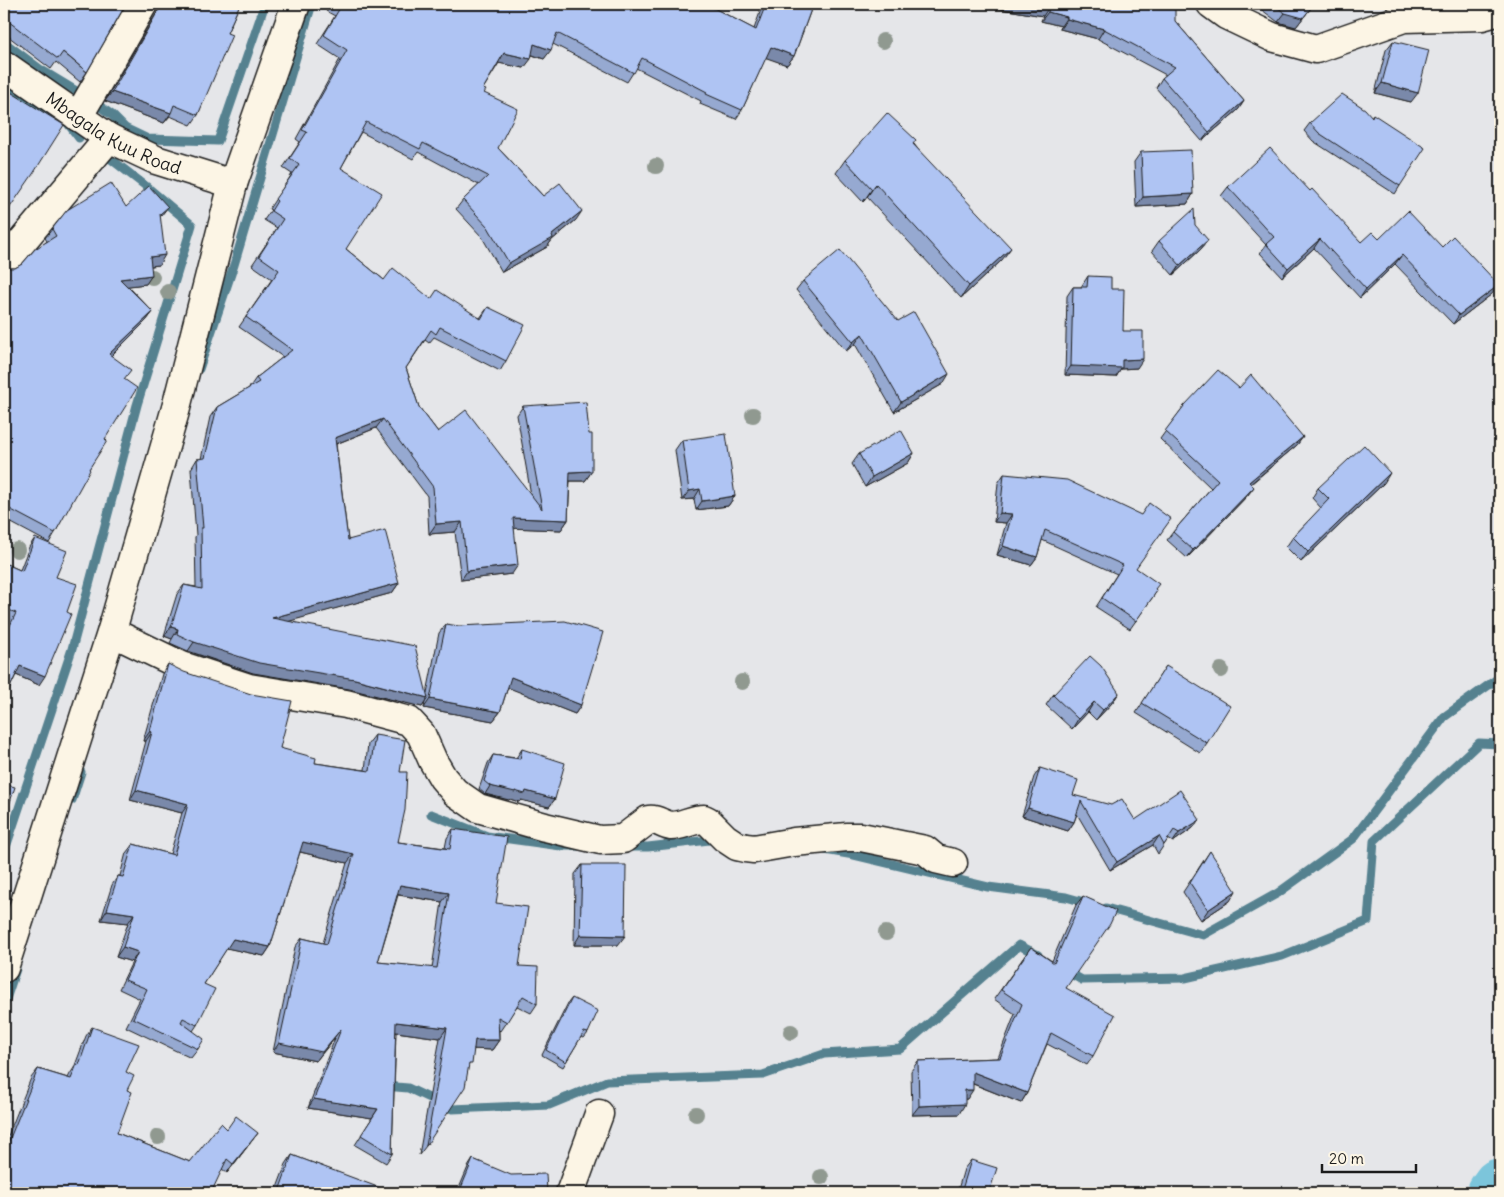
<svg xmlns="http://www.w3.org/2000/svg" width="1504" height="1197" font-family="Delius,sans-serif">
<rect width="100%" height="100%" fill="#e5e6e9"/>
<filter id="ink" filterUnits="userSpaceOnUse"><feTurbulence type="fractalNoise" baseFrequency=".02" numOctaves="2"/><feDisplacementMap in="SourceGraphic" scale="10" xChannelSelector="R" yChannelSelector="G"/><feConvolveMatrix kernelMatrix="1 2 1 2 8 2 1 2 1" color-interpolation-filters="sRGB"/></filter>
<g filter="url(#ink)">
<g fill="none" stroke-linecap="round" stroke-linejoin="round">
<path stroke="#55818f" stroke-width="9" d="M4 42 40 69 88 98 112 115 125 128 148 139 218 141 265 4
M4 84 30 104 52 113
M66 121 79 138
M199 369 234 265 312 4
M72 800 81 772
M431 814 487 836 561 846H579
M624 847H648L718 839
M825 850 854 855 988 887 1066 897 1091 904
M4 853 72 649 137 405 192 225 147 187 107 156
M1106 908 1203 935 1278 893 1353 839 1444 717 1500 677
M1064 970 1082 980 1185 978 1282 956 1368 921 1374 841 1479 743 1500 744
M4 1005 16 969
M384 1086 408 1088 452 1109 549 1105 607 1081 763 1075 824 1054 900 1049 1019 945 1038 955"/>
<path stroke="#7bc5db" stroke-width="56" d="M1495 1193 1500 1186"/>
<g stroke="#1c1c1c" stroke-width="31">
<path id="street" d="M1211 4 1226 15 1272 37 1316 49 1404 18 1482 16 1500 11
M78 117 143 4
M4 263 109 138
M112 630 120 636 182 666 249 688 346 704 409 721 421 734 433 761 443 778 455 792 478 808 545 827 600 840 623 839 648 820C656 818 663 825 671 826 682 826 692 819 704 819L708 821 725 838 737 846 746 848 754 849 794 842 847 837H861L925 850 936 859 953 863
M570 1193 599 1114"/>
</g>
<g stroke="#1c1c1c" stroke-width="31">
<g id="secondary">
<path id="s1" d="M4 65 109 138 156 160 233 184"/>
<path d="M4 968 112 630 176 408 233 184 296 4"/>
</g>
</g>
<use href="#street" stroke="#fcf5e5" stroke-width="28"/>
<use href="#secondary" stroke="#fcf5e5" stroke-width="28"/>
</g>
<g fill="#909990">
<circle cx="883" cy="41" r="8"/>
<circle cx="656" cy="166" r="8"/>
<circle cx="152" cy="277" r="8"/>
<circle cx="168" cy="292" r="8"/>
<circle cx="753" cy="415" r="8"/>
<circle cx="17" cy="550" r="8"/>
<circle cx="1221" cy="670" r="8"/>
<circle cx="742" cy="682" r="8"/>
<circle cx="886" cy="933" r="8"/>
<circle cx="791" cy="1032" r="8"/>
<circle cx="696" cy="1114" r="8"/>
<circle cx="158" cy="1137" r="8"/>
<circle cx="821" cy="1177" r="8"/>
</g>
<path fill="#96a9d1" stroke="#1c1c1c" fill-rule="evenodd" d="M4 4 87 72 80 82 56 62 51 69 4 33Z
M158 4H240L227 33 198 115 191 125 170 116 164 123 105 101 157 12Z
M330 4H706L754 29 763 4H813L794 56 787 65 766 57 742 110 736 119 700 104 701 101 636 68 627 82 553 44 544 59 532 55 524 68 499 63 483 89 498 148 543 196 576 220 552 240 547 247 502 272 482 237 456 209 463 200 479 185 418 152 413 159 361 132 341 168 346 249 384 280 480 318 488 307 506 361 500 371 434 337 429 343 425 340 406 368 419 407 438 432 531 495 517 415 523 406 592 471 585 481H570L568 520 561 530 514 528 512 574 461 580 455 532 429 534 427 496 376 428 336 444 348 540 399 583 392 593 288 621 427 693 439 633 446 624 581 705 575 714 508 687 500 712 493 721 424 708 425 702 422 707 349 689 253 673 188 651 170 643 172 639 164 636 177 594 184 585 196 587 195 537 196 535 191 469 197 459H201L210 417 217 407 249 388 256 378 283 357 239 327 272 279 252 265 277 228 264 220 271 210 269 209 292 174 283 168 300 142 296 139 340 59 317 44 335 16 326 11Z
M996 4H1164L1175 21 1244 101 1238 110 1202 141 1156 88 1162 78 1166 75 1098 39 1060 29 1061 26 1041 21 1043 16 996 8Z
M1254 4H1314L1296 27 1278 22Z
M1393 41 1411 102 1375 93 1386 50Z
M1373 114 1400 186 1395 194 1313 141 1304 131 1310 123 1372 116Z
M914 144 1002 260 961 298 867 197 863 202 836 173 845 160Z
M1141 152 1193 194 1187 204 1136 207 1134 162Z
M1228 187 1310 191 1361 242 1379 239 1442 247 1492 294 1453 324 1395 264 1360 298 1314 248 1282 277 1260 253 1266 245 1221 196Z
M126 207 161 216 160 217 159 265 151 266 146 284 128 286 153 312 146 321 111 355 124 380 105 439 89 469 55 533 49 543 4 519V268H15L22 264 47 241 45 238 52 229Z
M1208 240 1201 249 1173 275 1152 251 1159 241Z
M1088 276 1111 289 1123 331 1137 368 1121 369 1116 377 1065 375 1067 296 1073 287H1081Z
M803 281 943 384 894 412 855 344 846 351 796 290Z
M1239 388 1303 437 1297 445 1251 484 1248 495 1187 558 1167 540 1173 532 1211 488 1160 439 1184 406Z
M682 440 735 496 728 506 696 510 694 499 682 500 675 450Z
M914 453 908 463 865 487 852 464 859 454Z
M1004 474 1136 568 1157 591 1130 629 1096 607 1117 574 1042 540 1037 557 1031 565 997 555 1006 523 994 522 998 483Z
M1384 483 1301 562 1286 547 1293 537 1321 508 1312 498 1318 488Z
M35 538 56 577 39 685 16 675 4 700V634L10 622 4 619V563L20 570 29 547Z
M168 664 280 748 315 763 365 770 368 744 375 735 400 772 398 842 445 848 447 838 453 829 496 903 519 966 537 1004 531 1013 517 1006 500 1031 499 1030V1040L492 1050 474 1049 467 1070 426 1146 419 1155 440 1038 396 1032 392 1154 386 1163 355 1145 372 1118 308 1108 335 1038 316 1061 273 1052 295 947 302 938 323 943 347 863 300 852 270 947 264 956 227 948 204 984 197 1025 193 1031 198 1049 191 1058 126 1027 140 999 119 989 132 962 116 957 128 923 101 920 112 885 118 876H120L126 853 133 844 170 854 182 813 130 800 146 741H143L162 674ZM398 895 442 902 432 968 378 962Z
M1166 666 1207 743 1200 753 1136 713Z
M1119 693 1112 703 1096 720 1088 712 1072 729 1046 705 1053 695Z
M522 749 555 799 549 807 521 800 519 802 510 799 509 800 485 794 479 789 488 763 493 755 516 758Z
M1040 768 1073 795 1135 820 1193 828 1173 842 1168 839 1158 854 1153 845 1110 870 1077 814 1074 822 1068 831 1022 816 1034 777Z
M1210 851 1230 901 1201 920 1183 892Z
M582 865 618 945H574L575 874Z
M1083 896 1066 988 1093 1056 1087 1065 1047 1044 1027 1093 1021 1103 973 1084 967 1099H965L959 1114 912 1115 911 1071 918 1061 998 1058 1015 1014 994 999 1031 947 1052 961 1076 905Z
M572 998 588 1033 584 1038 581 1037 563 1067 542 1055 568 1003Z
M92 1027 126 1072 127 1090 117 1133 190 1162 227 1129 251 1142 227 1173 222 1169 4 1193V1146L31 1078 38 1069 68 1078 70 1074 74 1068 86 1036Z
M292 1155 391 1193H275L286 1164Z
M473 1159 547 1193H457L468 1167Z
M971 1160 989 1193H957L964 1169Z"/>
<path fill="#7a89aa" stroke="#1c1c1c" d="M999 4H1033L1049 7 1043 16 996 8Z
M1314 4 1296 27 1278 22 1285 13Z
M1048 12 1067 17 1061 26 1041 21Z
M1067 19 1104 29 1098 39 1060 29Z
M534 44 551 50 544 59 527 53Z
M771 47 794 56 787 65 764 57Z
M504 53 531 59 524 68 498 63Z
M1382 83 1418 93 1411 102 1375 93Z
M112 92 171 113 164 123 105 101Z
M1244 101 1238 110 1202 141 1209 132Z
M876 184 867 197 863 202 872 189Z
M1193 194 1187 204 1136 207 1143 197Z
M168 207 161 216 153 223 160 214Z
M582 211 576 220 552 240 547 247 502 272 509 263 552 235Z
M1320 239 1314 248 1282 277 1288 268Z
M1208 240 1201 249 1173 275 1180 265Z
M1011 248 1002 260 961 298 969 286Z
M165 255 159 265 143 267 150 257Z
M1402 255 1395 264 1360 298 1366 289Z
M152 275 146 284 114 288 120 279Z
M1499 285 1492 294 1453 324 1459 315Z
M153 312 146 321 103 364 109 354Z
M862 334 855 344 846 351 853 342Z
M1143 359 1137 368 1121 369 1116 377 1065 375 1071 366 1122 360Z
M949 374 943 384 894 412 901 402Z
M383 419 376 428 328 447 335 438Z
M1303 437 1297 445 1243 490 1249 482Z
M914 453 908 463 865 487 872 477Z
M592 471 585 481H564L570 472Z
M1390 473 1384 483 1301 562 1308 552Z
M1254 487 1248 495 1187 558 1193 550Z
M700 489 694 499 682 500 689 491Z
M735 496 728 506 696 510 702 501Z
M1000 513 1012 514 1006 523 994 522Z
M513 518 568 520 561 530 506 528Z
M462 522 455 532 429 534 436 524Z
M1003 546 1037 557 1031 565 997 555Z
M518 565 512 574 461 580 467 571Z
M399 583 392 593 265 628 272 618Z
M171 627 178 629 172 639 164 636Z
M194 642 355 679 428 698 422 707 349 689 253 673 188 651Z
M20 666 45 676 39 685 14 674Z
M511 677 581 705 575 714 504 686Z
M1119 693 1112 703 1096 720 1103 710Z
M430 699 500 712 493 721 424 708Z
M1094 702 1088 712 1072 729 1078 719Z
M150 731 152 732 146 741H143Z
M490 786 515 791H526L555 799 549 807 521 800 519 802 510 799 509 800 485 794Z
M136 790 188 804 182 813 130 800Z
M1028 808 1074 822 1068 831 1022 816Z
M1200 820 1193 828 1173 842 1179 833Z
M1159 836 1153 845 1110 870 1117 862Z
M303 842 354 854 347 863 296 851Z
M400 885 449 893 442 902 394 894Z
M1236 891 1230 901 1201 920 1208 910Z
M107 910 134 914 128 923 101 920Z
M580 935 625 936 618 945H574Z
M233 939 270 947 264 956 226 948Z
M123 947 138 952 132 962 116 957Z
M396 1022 447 1028 440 1038 389 1031Z
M341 1029 316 1061 273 1052 279 1043Z
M475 1040H499L492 1050 469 1049Z
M973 1072 1027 1093 1021 1103 966 1081Z
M965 1090H973L967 1099 959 1100Z
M314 1099 378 1109 372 1118 308 1108Z
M965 1104 959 1114 912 1115 919 1106Z
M258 1133 251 1142 227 1173 233 1164Z
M279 1191 285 1193H277Z"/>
<path fill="#afc4f3" stroke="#1c1c1c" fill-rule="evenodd" d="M4 4H126L87 72 63 52 58 59 4 18Z
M162 4H240L227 33 232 35 198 115 174 105 171 113 112 92Z
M337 4H706L756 30 766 4H813L794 56 771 47 742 110 706 94 707 92 642 58 634 73 557 33 551 50 534 44 531 59 504 53 483 89 486 90 484 93 518 109 498 148 543 196 560 183 582 211 552 235 553 238 509 263 488 227 463 200 488 176 423 143 420 149 366 122 341 168 382 193 346 249 384 280 393 268 431 299 437 290 481 319 488 307 525 325 506 361 440 327 436 334 431 330 406 368 419 407 438 432 466 410 542 509 523 406 586 402 589 434H592V471L570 472 568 520 513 518 518 565 467 571 462 522 436 524 433 487 383 419 335 438 348 540 385 530 399 583 272 618 415 646 428 698 355 679 259 663 194 642 177 634 178 629 171 627 184 585 202 589 201 528H203L197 459 205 458 217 407 259 382 256 378 292 350 246 317 279 270 259 256 283 219 271 211 277 201 275 199 299 165 290 158 307 132 302 130 347 50 324 35 341 6Z
M1033 4H1164L1175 10V21L1244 101 1209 132 1162 78 1175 67 1104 29 1067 19V17L1048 12 1049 7Z
M1273 4H1314L1303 18 1285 13Z
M1393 41 1429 50 1418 93 1382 83Z
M4 88 64 125 33 174 4 216Z
M1342 94 1365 109 1372 117 1373 114 1425 148 1400 186 1319 133 1310 123Z
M887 113 916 140 913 144 1011 248 969 286 876 184 872 189 845 160Z
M1270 148 1310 191 1312 189 1361 242 1372 232 1379 239 1408 211 1442 247 1453 236 1499 285 1459 315 1402 255 1366 289 1320 239 1288 268 1266 244 1274 237 1228 187Z
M1191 150 1193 194 1143 197 1141 152Z
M111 183 126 207 149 186 168 207 160 214 165 255 150 257 152 275 120 279 153 312 109 354 131 370 124 379 137 388 105 439 107 441 89 469 90 470 55 533 4 506 7 501 4 499V268H15L22 264 35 249 56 236 52 229 67 210Z
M1194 209 1195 225 1208 240 1180 265 1159 241Z
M840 250 898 321 914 312 949 374 901 402 862 334 853 342 803 281Z
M1088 276 1111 277V289H1124L1123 331H1143V359L1122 360V368L1071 366 1073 287H1087Z
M1218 370 1239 388 1251 375 1303 437 1249 482 1254 487 1193 550 1173 532 1218 480 1165 431 1184 406Z
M901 430 914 453 872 477 859 454Z
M726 434 735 496 702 501 700 489 689 491 682 440Z
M1364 445 1390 473 1308 552 1293 537 1329 499 1318 488Z
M1004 474 1067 480 1141 515 1149 503 1171 519 1136 568 1159 584 1155 589 1157 591 1136 621 1102 598 1123 565 1045 530 1037 557 1003 546 1012 514 1000 513Z
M35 538 67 551 56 577 77 584 67 612 71 614 45 676 20 666 4 700V638L16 613 4 608V563L22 571Z
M565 621 603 632 581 705 511 677 500 712 430 699 446 624 459 626Z
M1090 656 1101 666 1119 693 1103 710 1094 702 1078 719 1053 695Z
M168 664 184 672 251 694 292 701 280 748 316 758 315 763 370 771 375 735 405 740 400 772H407L405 810 398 842 450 849 453 829 507 837 496 903 528 907 519 966 538 967 537 1004 523 996 507 1022 498 1017 499 1040H475L472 1064H469L465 1087 426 1146 447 1028 396 1022 392 1154 361 1135 378 1109 314 1099 341 1029 322 1052 279 1043 302 938 327 944 354 854 303 842 270 947 233 939 204 984 215 989 197 1025 183 1018 181 1022 204 1039 198 1049 133 1018 147 989 125 980 138 952 123 947 134 914 107 910 118 876 123 877 133 844 174 855 188 804 136 790 152 732 150 731ZM400 885 449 893 437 968 378 962Z
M1166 666 1230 706 1207 743 1142 703Z
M522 749 565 763 555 799 526 791 525 794 515 791V792L490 786 484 781 493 755 520 759Z
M1040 768 1078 780 1073 795 1111 805 1122 799 1135 820 1180 790 1200 820 1179 833 1174 830 1164 845 1159 836 1117 862 1081 801 1074 822 1028 808Z
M4 784 15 787 4 820Z
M1210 851 1236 891 1208 910 1190 883Z
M582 865H626L625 936 580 935Z
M1083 896 1116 911 1110 924 1066 988 1115 1015 1093 1056 1051 1033 1027 1093 973 1072V1090H965V1104L919 1106 918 1061 1000 1058 1022 1004 1001 990 1031 947 1054 963Z
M572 998 598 1011 588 1033 584 1032 566 1062 546 1050Z
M92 1027 139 1044 126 1072 134 1076 127 1090 132 1092 117 1133 190 1162 221 1123 227 1129 236 1116 258 1133 233 1164 227 1159 211 1193H4V1153L38 1069 71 1079 77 1064 79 1065Z
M292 1155 391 1192V1193H285L279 1191Z
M473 1159 511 1175 546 1174 547 1193H459Z
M971 1160 997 1168 989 1193H961Z"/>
</g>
<g text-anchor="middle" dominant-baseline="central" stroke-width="4.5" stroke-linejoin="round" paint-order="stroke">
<g font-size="18" fill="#1c1c1c" stroke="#fcf5e5">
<text stroke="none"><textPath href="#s1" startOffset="130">Mbagala Kuu Road</textPath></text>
</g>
</g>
<rect width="1504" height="1197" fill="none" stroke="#fcf5e5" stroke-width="20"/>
<rect x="10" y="10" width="1484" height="1177" fill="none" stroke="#1c1c1c" stroke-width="2" filter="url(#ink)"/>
<path d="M1322 1164v8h94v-8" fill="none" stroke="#1c1c1c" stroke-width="2.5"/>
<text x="1329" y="1164" font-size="15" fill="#1c1c1c" stroke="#fcf5e5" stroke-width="4" paint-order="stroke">20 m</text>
</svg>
